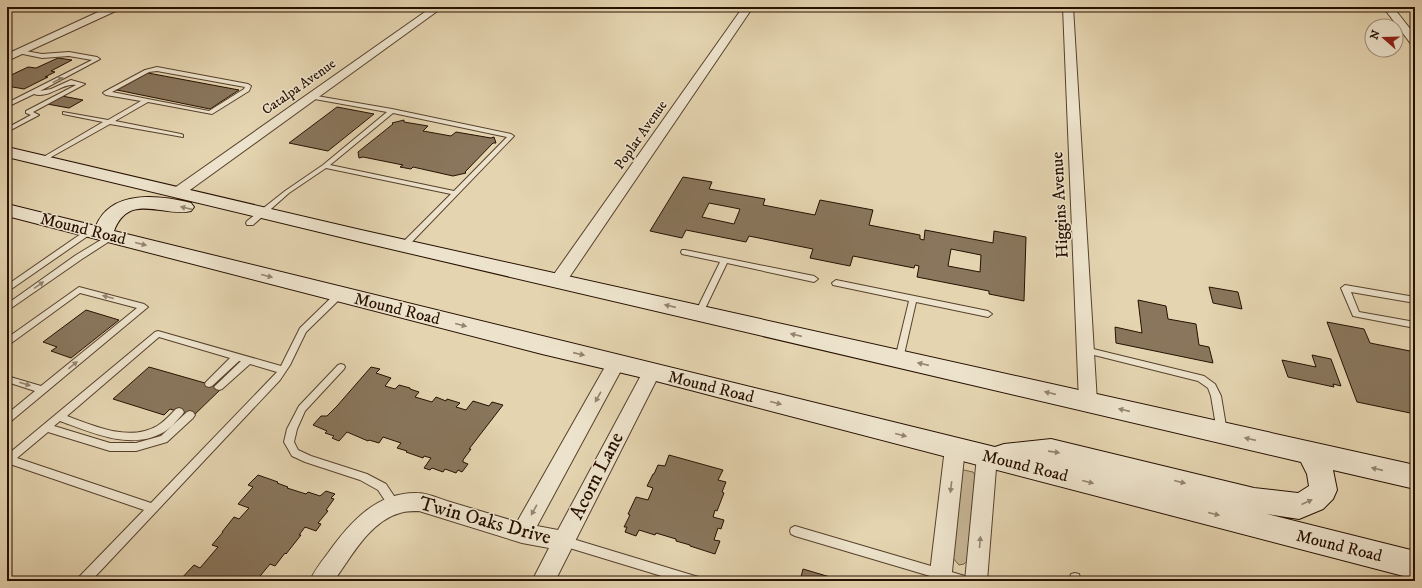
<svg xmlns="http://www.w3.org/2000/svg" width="1422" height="588" font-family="'IM FELL DW Pica',serif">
<rect width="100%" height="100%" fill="#e4d4b0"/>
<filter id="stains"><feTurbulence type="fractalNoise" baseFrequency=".005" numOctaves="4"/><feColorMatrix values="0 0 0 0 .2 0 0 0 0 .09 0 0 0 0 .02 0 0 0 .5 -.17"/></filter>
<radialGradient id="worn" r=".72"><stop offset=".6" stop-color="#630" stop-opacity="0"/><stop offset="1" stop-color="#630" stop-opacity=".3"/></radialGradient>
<path fill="#c4b392" stroke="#766249" d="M964 470 973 472 975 475 967 561 964 564 959 565 952 557 961 472Z"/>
<path fill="#89765c" stroke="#271000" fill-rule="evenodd" d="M58 58 72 60 51 71 55 72 45 77H48L24 89 7 86V77L28 67 36 68Z
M148 73 239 90 210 109 117 90Z
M62 96 83 100 69 108 47 104Z
M337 107 374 114 328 151 289 143Z
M404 120V122L428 126 423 131 451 136 456 132 491 138 494 137 496 143H493L465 172 466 173 453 176 413 167 411 169 400 167 403 165 363 157 359 158 358 152 393 124 392 123Z
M683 177 712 182 709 189 765 199 763 205 815 215 820 200 873 210 869 225 920 235V239L924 240 925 230 993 243 994 231 1026 237 1024 301 989 294V291L917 277 919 266 915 265 914 268 853 256 850 266 810 258 813 249 749 236 746 242 686 230 682 238 650 231ZM709 203 740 209 734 224 702 217ZM951 249 981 255 980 272 948 266Z
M1209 287 1238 292 1242 309 1213 303Z
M1138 300 1166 306 1168 319 1196 324 1199 345 1209 347 1213 363 1116 343 1115 327 1142 333Z
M86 310 119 320 71 358 51 351 57 347 43 342Z
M1327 322 1364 329 1370 343 1415 352V414L1357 402Z
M1312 355 1331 359 1341 386 1333 384 1334 387 1288 377 1282 360 1316 367Z
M149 367 219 387 222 388 193 416 170 409 164 415 113 399Z
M371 367 380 369 376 373 391 378 385 386 395 389 399 385 410 388V389L419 392 415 397 432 402 436 397 446 401 447 399 460 403 456 407 466 410 473 401 489 406 492 402 503 405 469 449H471L463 460V462L468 464 462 472 458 470 456 473 445 469 443 472 432 468 430 470 424 468 431 458 424 456 423 458 406 452 407 451 397 448 401 443 383 437 379 443 369 440 368 441 347 432 339 441 332 438 334 436 325 433 327 431 313 425 321 416H327L337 406Z
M669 455 723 470 718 480 726 482 722 492 724 493 717 511 715 510 713 517 724 520 721 529 718 528 714 540 720 541 715 554 690 546V545L676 541V539L656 533 655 535 639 530 636 536 625 532 627 527H624L630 515 628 514 636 497 648 500 653 488 647 486 653 474H654L658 465 665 466Z
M258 475 278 482 277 483 288 487 287 488 306 494 308 492 320 496 326 491 335 494 331 498 334 499 326 510 328 511 318 523 321 524 316 531 305 527 299 535H301L286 554 285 553 275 566 270 564 256 581H179L194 565 200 568 218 547 212 545 223 532H222L234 517 239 519 249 508 238 504 253 487 248 485Z
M803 569 830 577 845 581H800Z"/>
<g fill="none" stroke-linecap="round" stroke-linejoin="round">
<g stroke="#56412c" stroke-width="2">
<path id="lane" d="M20 50 42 54 69 52 97 57 100 59 40 91 51 89 71 80 85 84 33 112 39 115 7 132V128L31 115 26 113V111L76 85C63 82 49 99 34 94L7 107V103L92 60 69 56 42 58 18 53V51Z
M157 67 248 84 251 86 249 91 212 114 148 102 115 121 181 134 183 135V137L110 124 44 161H40V159L103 122 63 114V112L108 120 141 101 106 95 103 93 104 92 145 70ZM157 71 245 87 244 89 209 111 112 92 149 72Z
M311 95 392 109 511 134 514 136 407 247H404L400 245 451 194 326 168 289 193 253 225H247L246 223 247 221 285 191 323 165 387 112 309 98V96ZM393 113 507 137 454 191 330 165Z
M88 229H94L95 231 7 292V285Z
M109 235H115L116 237 82 259 7 311V304L76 255Z
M682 250H685L814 276 818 279 814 282 727 263 703 313 699 316 695 313 720 262 682 254 681 252Z
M836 280 988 311 992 314 988 317 916 302 903 359 902 361H896L895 359 909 301 833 285 832 283Z
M1345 285 1415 297V303L1351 292 1359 312 1415 322V328L1353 316 1341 288Z
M79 287 144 304 148 307 10 422 7 423V414L35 391 7 382V376L41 386 137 308 80 293 10 344 7 345V338Z
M340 291 343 292 344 294 343 296 306 332 290 365 280 380 91 581H77L79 577 144 510 7 463V455L155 332 158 331 281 366 300 328 337 292ZM159 337 230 358 206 382 205 384 206 386 209 387 212 386 239 361H241L216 385 214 387 216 389 219 390 222 389 250 364 277 372 151 503 17 458 48 432 110 451H136L167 442 193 418 195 415 193 412 190 411 187 412 161 436 136 443H110L54 426 60 421C93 433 131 451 164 432 171 428 177 420 182 415L184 412 182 409 179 408 176 409C170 415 164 422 157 426 129 442 94 426 67 416Z
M1085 347 1204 376 1215 384 1221 396 1227 432 1225 435 1222 436 1219 435 1217 432 1211 396 1208 388 1198 381 1082 352 1081 350 1082 348Z
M341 364 344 365 345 367 344 369 305 411 297 429 294 442 298 450 311 456 367 474 386 484 398 502 399 505 398 508 394 510 390 508 378 490 360 480 305 462 292 456 284 442 287 429 299 406 338 365Z
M795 526 965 576 969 577 971 581H947L795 536 791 534 790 531 791 528Z
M563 536 695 576 699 577 701 581H678L563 546 559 544 558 541 559 538Z
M1075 573 1079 574 1081 581H1069L1071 574Z"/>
</g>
<g stroke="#56412c" stroke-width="2">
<path id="street" d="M109 7H122L120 9 7 61V54Z
M432 7H443L183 195 178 196 173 195 171 192 173 189Z
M743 7H753L564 285 558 286 552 285 550 281 552 277Z
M1063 7H1073L1097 402 1095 407 1088 409 1081 407 1079 402Z
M1383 7H1393L1415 35V45L1411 44Z
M616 356 622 358 625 363 537 526 558 530 646 366 652 364 658 366 661 371 555 581H532L549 548 522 543 419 511C413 511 406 511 400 513 370 521 351 557 334 581H310C314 571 321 562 328 553 350 522 377 492 417 493 427 493 438 498 447 501 470 508 494 515 517 522L610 358Z
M955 440 962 442 965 448 951 581H929L945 448 948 442Z
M987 448 994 450 997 456 987 581H965L977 456 980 450Z"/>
</g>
<g stroke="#271000" stroke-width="2">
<path id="secondary" d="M7 147 361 230 1415 465V489L1333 470 1337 490 1333 499 1323 509 1299 519 1267 514 1415 551V579L652 380 542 354 7 216V204L96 226C111 189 160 195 191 203L194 207 191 211C165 218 129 191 114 231L995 447 1004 444 1051 439 1254 488 1298 493 1309 486 1307 474 1301 462 361 242 7 157Z"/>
</g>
<use href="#lane" fill="#ede3cc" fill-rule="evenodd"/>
<use href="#street" fill="#ede3cc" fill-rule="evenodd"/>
<use href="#secondary" fill="#ede3cc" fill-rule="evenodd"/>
</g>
<defs><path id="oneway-solid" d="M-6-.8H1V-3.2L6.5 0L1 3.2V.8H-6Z"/></defs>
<g fill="#948470">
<use href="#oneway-solid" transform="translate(58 80) rotate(-26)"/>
<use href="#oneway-solid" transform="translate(186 208) rotate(-167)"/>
<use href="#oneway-solid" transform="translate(141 244) rotate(14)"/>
<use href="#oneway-solid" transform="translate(267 276) rotate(14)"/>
<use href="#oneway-solid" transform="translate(39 285) rotate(-35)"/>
<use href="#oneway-solid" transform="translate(108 297) rotate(-165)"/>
<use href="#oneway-solid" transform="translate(670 306) rotate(-167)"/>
<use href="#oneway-solid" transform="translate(461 325) rotate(14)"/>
<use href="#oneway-solid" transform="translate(796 335) rotate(-167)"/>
<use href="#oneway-solid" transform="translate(579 354) rotate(13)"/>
<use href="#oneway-solid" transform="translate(923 364) rotate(-167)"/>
<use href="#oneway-solid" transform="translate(73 365) rotate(-39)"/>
<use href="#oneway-solid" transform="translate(25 384) rotate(18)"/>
<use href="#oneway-solid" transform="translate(1050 393) rotate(-167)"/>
<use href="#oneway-solid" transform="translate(598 397) rotate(119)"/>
<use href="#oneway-solid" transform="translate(776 403) rotate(14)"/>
<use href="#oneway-solid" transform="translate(1124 410) rotate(-167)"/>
<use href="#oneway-solid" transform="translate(901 435) rotate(14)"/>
<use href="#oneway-solid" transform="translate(1250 439) rotate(-167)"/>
<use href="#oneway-solid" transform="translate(1054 452) rotate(8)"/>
<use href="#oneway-solid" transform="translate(1377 469) rotate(-167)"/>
<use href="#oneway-solid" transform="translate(1088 482) rotate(14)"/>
<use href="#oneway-solid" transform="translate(1180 482) rotate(14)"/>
<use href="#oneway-solid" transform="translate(951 487) rotate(97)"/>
<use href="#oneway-solid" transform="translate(1307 502) rotate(-24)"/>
<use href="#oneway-solid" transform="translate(534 510) rotate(119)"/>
<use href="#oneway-solid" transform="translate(1214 514) rotate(14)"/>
<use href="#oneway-solid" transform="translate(980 542) rotate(-85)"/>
</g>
<g text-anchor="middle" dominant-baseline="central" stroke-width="3" stroke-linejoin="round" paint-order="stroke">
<g font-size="14" fill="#271000" stroke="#ede3cc">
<text transform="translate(299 87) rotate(-35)">Catalpa Avenue</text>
<text transform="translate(641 135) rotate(-55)">Poplar Avenue</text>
</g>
<g font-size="17" fill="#271000" stroke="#ede3cc">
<text transform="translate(1060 205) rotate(-93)">Higgins Avenue</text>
<text transform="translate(83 229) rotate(14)">Mound Road</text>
<text transform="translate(397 309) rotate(14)">Mound Road</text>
<text transform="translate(711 387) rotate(14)">Mound Road</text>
<text transform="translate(1025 466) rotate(14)">Mound Road</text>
<text transform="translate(1339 546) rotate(14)">Mound Road</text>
</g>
<g font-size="20" fill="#271000" stroke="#ede3cc">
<text transform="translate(597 476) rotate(-63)">Acorn Lane</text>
<text transform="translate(485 521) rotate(15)">Twin Oaks Drive</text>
</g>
</g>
<rect width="1422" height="588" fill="none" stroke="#e4d4b0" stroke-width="24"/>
<rect x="8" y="8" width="1406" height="572" fill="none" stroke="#271000" stroke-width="2"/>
<rect x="12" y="12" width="1398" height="564" fill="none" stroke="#271000"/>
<g transform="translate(1384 38) rotate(290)"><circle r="19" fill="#ede3cc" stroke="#9e8f7a"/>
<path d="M0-3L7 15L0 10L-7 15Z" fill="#8f2418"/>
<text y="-6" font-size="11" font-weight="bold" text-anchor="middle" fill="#271000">N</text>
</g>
<rect width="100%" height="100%" filter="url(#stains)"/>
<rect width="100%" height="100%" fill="url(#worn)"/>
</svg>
